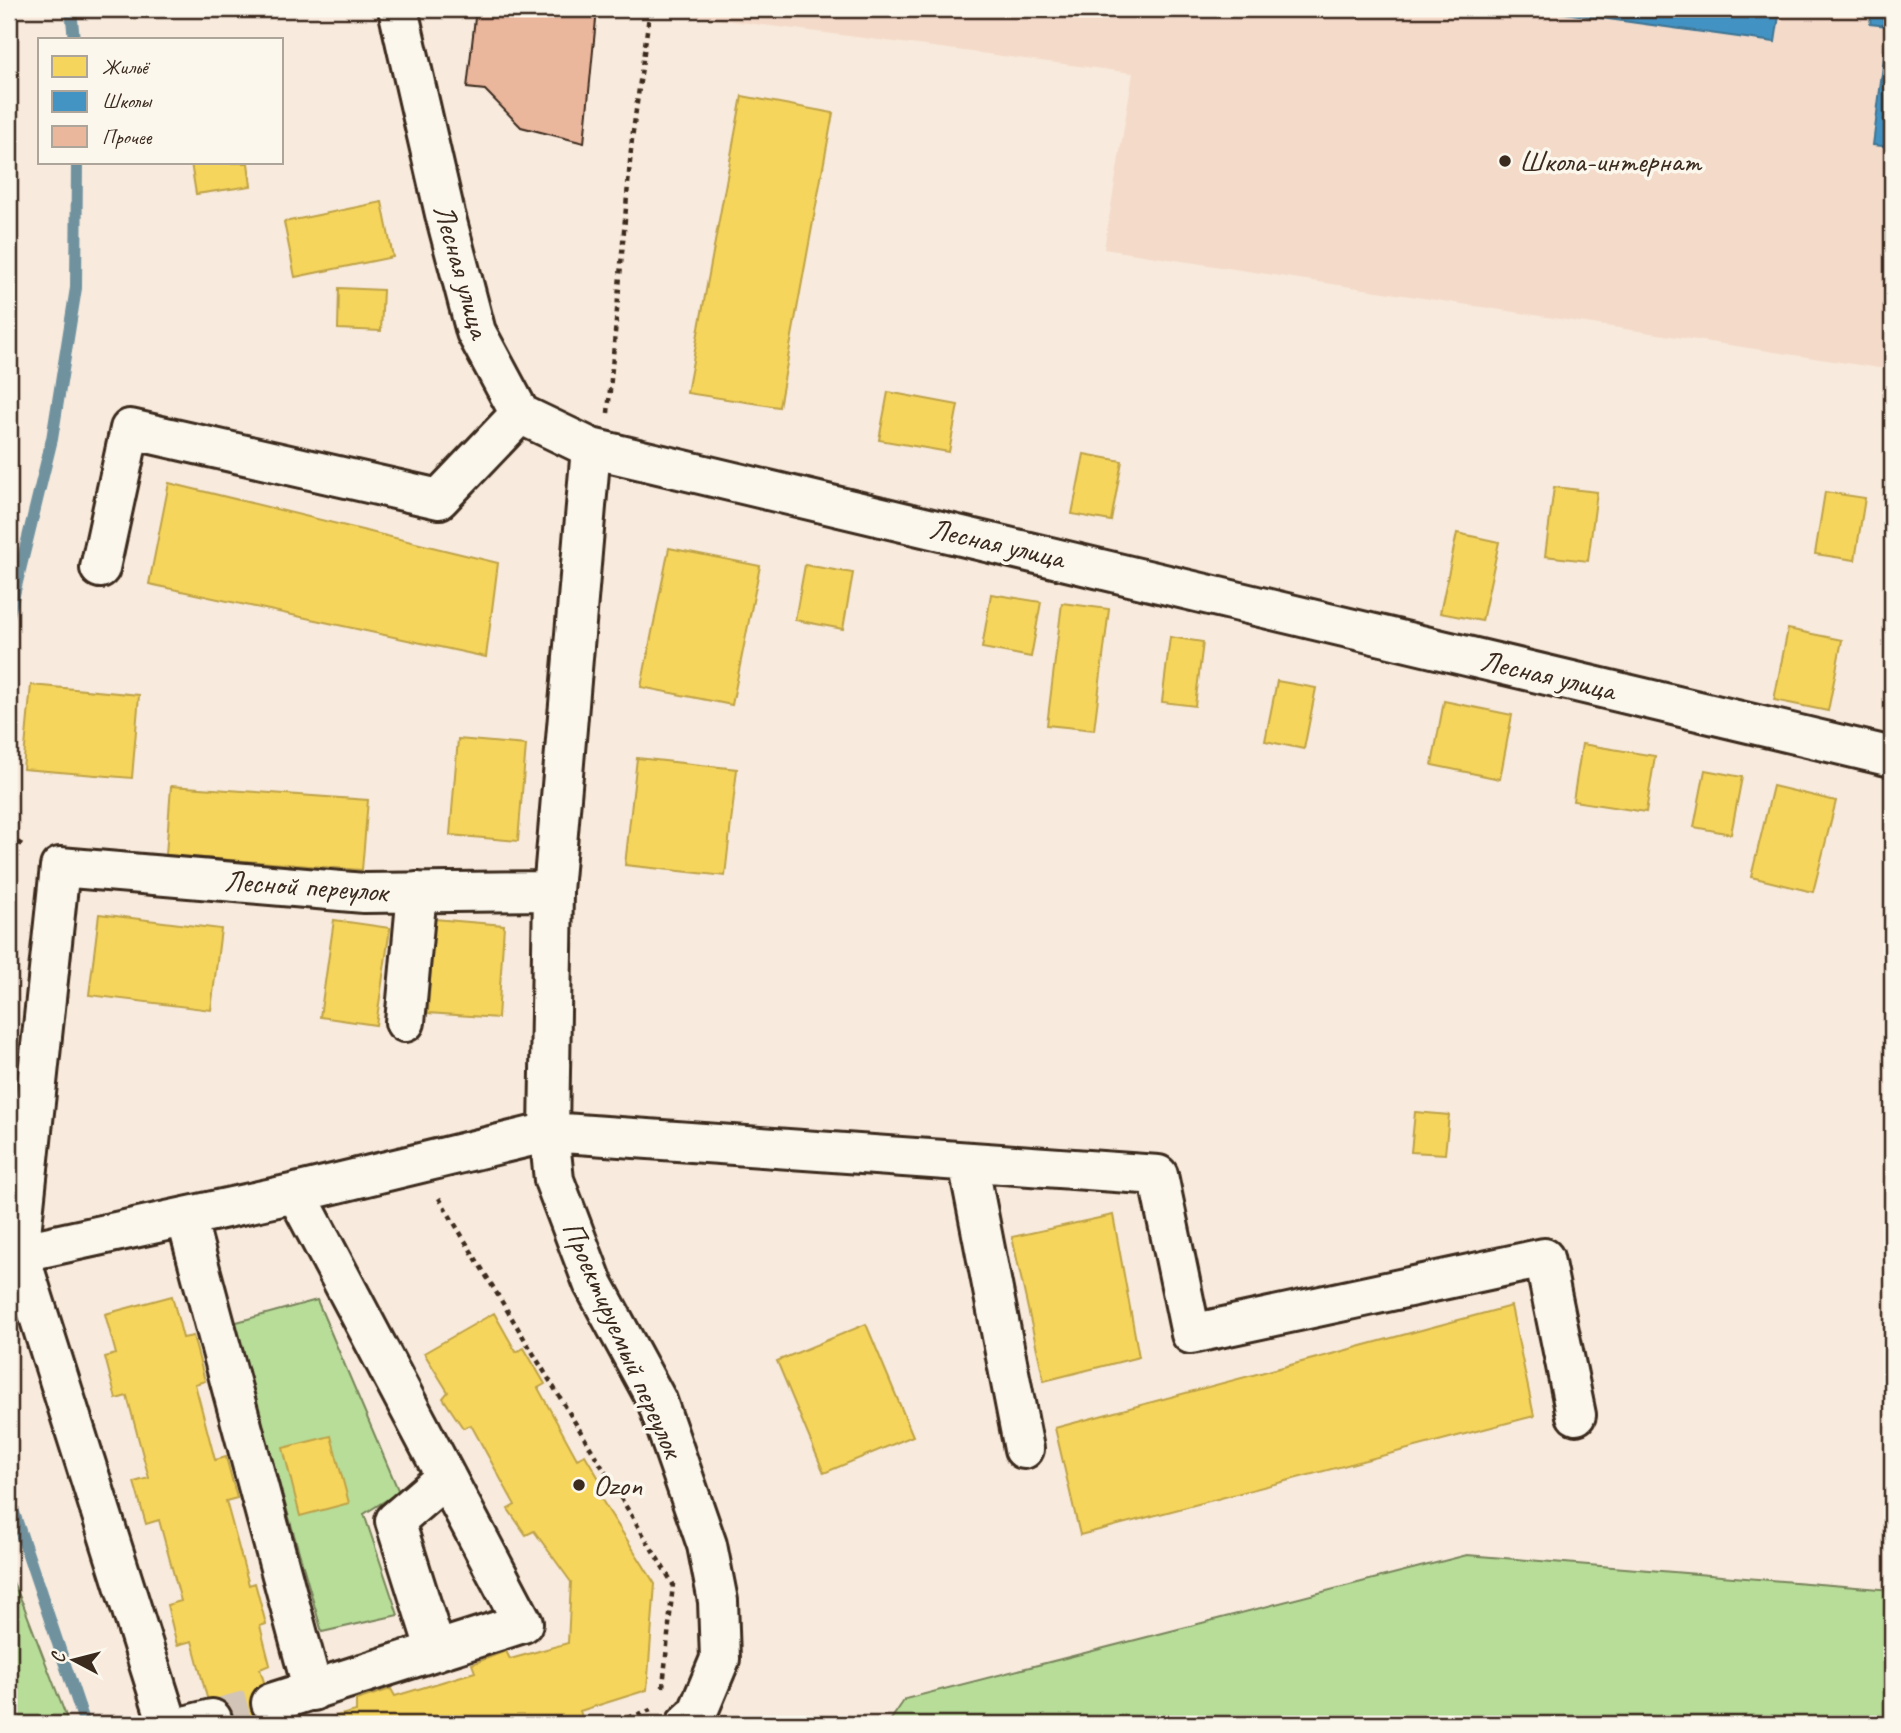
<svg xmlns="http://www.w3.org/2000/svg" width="1901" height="1733" font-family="Caveat,sans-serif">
<rect width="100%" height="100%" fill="#f8eadc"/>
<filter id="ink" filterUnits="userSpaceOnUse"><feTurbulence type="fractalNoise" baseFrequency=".0143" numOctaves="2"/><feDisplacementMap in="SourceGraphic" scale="14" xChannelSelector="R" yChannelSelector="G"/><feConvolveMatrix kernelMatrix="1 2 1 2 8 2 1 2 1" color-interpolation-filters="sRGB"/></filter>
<g filter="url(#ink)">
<path fill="#f4dac9" d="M687 9H1892V370L1104 249 1133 73 686 15Z"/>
<path fill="#b7dd98" stroke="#79845b" stroke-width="2" d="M317 1300 399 1492 364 1514 398 1615 322 1632 233 1323Z
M1467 1555 1892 1590V1724H888L905 1699Z
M9 1574 23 1604 69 1724H9Z"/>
<path fill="#f6d55c" stroke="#bea249" stroke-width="2" d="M742 96 833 113 779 407 687 393Z
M191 163H248L251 186 196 194Z
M382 202 393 257 295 277 284 222Z
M339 288 383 290 381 331 338 329Z
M888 392 958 405 949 452 879 440Z
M1084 454 1122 461 1111 521 1072 514Z
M169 483 498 563 486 657 149 584Z
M1554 487 1597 492 1588 561 1545 556Z
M1825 492 1865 498 1855 560 1815 554Z
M1457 533 1499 542 1482 621 1440 613Z
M669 548 760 566 732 705 641 687Z
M805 565 853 573 843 629 795 620Z
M991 594 1041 602 1031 657 982 648Z
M1062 603 1109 609 1094 730 1047 725Z
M1788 629 1842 640 1828 711 1774 700Z
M1170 637 1203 642 1195 706 1162 702Z
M1277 681 1316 688 1304 749 1265 741Z
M31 685 139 695 132 778 23 769Z
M1444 701 1512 715 1500 779 1432 765Z
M458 739 526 745 518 841 450 835Z
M1582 744 1655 756 1646 812 1573 801Z
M637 758 737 769 725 876 625 865Z
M1705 770 1742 777 1731 834 1694 827Z
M171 786 368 800 362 870 166 855Z
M1773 786 1836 801 1813 892 1751 877Z
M99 914 221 929 211 1010 89 995Z
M434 919 504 925 498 1018 428 1013Z
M334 920 390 928 376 1025 320 1017Z
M1415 1112 1449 1115 1445 1154 1411 1152Z
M1113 1215 1139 1357 1044 1381 1012 1237Z
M172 1296 183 1338 193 1336 205 1381 195 1384 215 1460 226 1457 237 1498 226 1501 249 1585 255 1583 266 1624 260 1626 270 1665 260 1669 277 1724H214L192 1641 177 1645 167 1605 181 1601 159 1520 146 1524 134 1482 149 1478 127 1396 116 1399 105 1357 116 1354 105 1314Z
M1511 1306 1534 1416 1080 1535 1055 1428Z
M494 1313 516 1352 524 1348 545 1384 538 1388 577 1459 585 1455 607 1492 600 1497 655 1584 647 1690 580 1711 582 1717 558 1724H306L356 1711V1700L391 1689 395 1696 475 1672 472 1664 506 1651 510 1659 568 1643 571 1582 534 1531 526 1535 508 1509 515 1505 471 1425 463 1428 443 1398 448 1392 424 1353Z
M866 1324 913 1436 824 1473 777 1361Z
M331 1436 349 1503 300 1516 283 1448Z"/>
<path fill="#4393c3" stroke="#417492" stroke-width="2" d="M1536 9H1780L1775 42Z
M1872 9H1892V147L1873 145 1888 26 1870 24Z"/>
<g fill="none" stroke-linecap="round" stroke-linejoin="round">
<path stroke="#70929f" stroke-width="12" d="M71 9 74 40
M9 615 52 439 76 288 77 163
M9 1498 85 1724"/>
</g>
<path fill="#eab69c" stroke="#3b2a1e" stroke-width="2" d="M476 9H597L584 143 521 127 485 90 467 88Z"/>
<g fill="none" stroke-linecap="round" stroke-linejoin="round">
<path stroke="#d2c4b6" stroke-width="38" stroke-dasharray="38 19" stroke-linecap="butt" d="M212 1719 271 1703"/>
<g stroke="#3b2a1e" stroke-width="44">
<path id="minor" d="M398 9 445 214 476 332 520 414 591 448 1892 757
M591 448 553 891 549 1132 554 1180 593 1283 657 1401 707 1545 718 1601 720 1659 697 1714 686 1724
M100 568 130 429 439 499 520 414
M405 1022 417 892
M968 1162 1024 1449
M186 1217 313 1691
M9 1255 296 1193 549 1132 1158 1175 1191 1334 1544 1258 1576 1415
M436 1651 395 1521 446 1477
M271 1703 523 1623 296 1193
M168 1724 19 1253 60 867 364 893 553 891
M192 1724 212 1719"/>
</g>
<path stroke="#3b2a1e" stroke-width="4.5" stroke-dasharray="5 5" stroke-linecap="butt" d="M608 413 632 139 650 9
M9 837 26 847
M439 1198 673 1584 663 1687
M609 1724 651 1710"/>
<use href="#minor" stroke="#fbf7ec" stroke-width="38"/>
</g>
</g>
<g fill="#3b2a1e" stroke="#fbf7ec" stroke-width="2.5">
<circle cx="1505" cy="161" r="7"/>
<circle cx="579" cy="1485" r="7"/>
</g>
<g text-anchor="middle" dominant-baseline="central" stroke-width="7" stroke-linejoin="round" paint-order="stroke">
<g font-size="30" fill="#3b2a1e" stroke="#fbf7ec" text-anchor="start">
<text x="1519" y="161">Школа-интернат</text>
<text x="593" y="1485">Ozon</text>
</g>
<g font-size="30" fill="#3b2a1e" stroke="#fbf7ec">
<text transform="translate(462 271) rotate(74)">Лесная улица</text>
<text transform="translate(997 543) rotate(13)">Лесная улица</text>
<text transform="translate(1548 675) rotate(13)">Лесная улица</text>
<text transform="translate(306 886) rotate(4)">Лесной переулок</text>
<text transform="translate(623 1339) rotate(66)">Проектируемый переулок</text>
</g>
</g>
<rect width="1901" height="1733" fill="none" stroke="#fbf7ec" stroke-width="35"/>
<rect x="18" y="18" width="1866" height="1698" fill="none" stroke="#3b2a1e" stroke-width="2.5" filter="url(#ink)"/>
<rect x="38" y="38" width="245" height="126" fill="#fbf7ec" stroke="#aea59a" stroke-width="2"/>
<rect x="52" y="56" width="35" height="21" fill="#f6d55c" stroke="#aea59a" stroke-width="2"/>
<text x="102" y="74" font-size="21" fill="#3b2a1e">Жильё</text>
<rect x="52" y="91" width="35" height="21" fill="#4393c3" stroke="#aea59a" stroke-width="2"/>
<text x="102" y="108" font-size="21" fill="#3b2a1e">Школы</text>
<rect x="52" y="126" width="35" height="21" fill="#eab69c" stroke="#aea59a" stroke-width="2"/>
<text x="102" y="144" font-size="21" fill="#3b2a1e">Прочее</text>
<g transform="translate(74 1660) rotate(277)" stroke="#fbf7ec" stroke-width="5" paint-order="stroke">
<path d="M0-5L12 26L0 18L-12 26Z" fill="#3b2a1e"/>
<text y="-10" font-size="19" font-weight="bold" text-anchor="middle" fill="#3b2a1e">С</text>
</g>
</svg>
